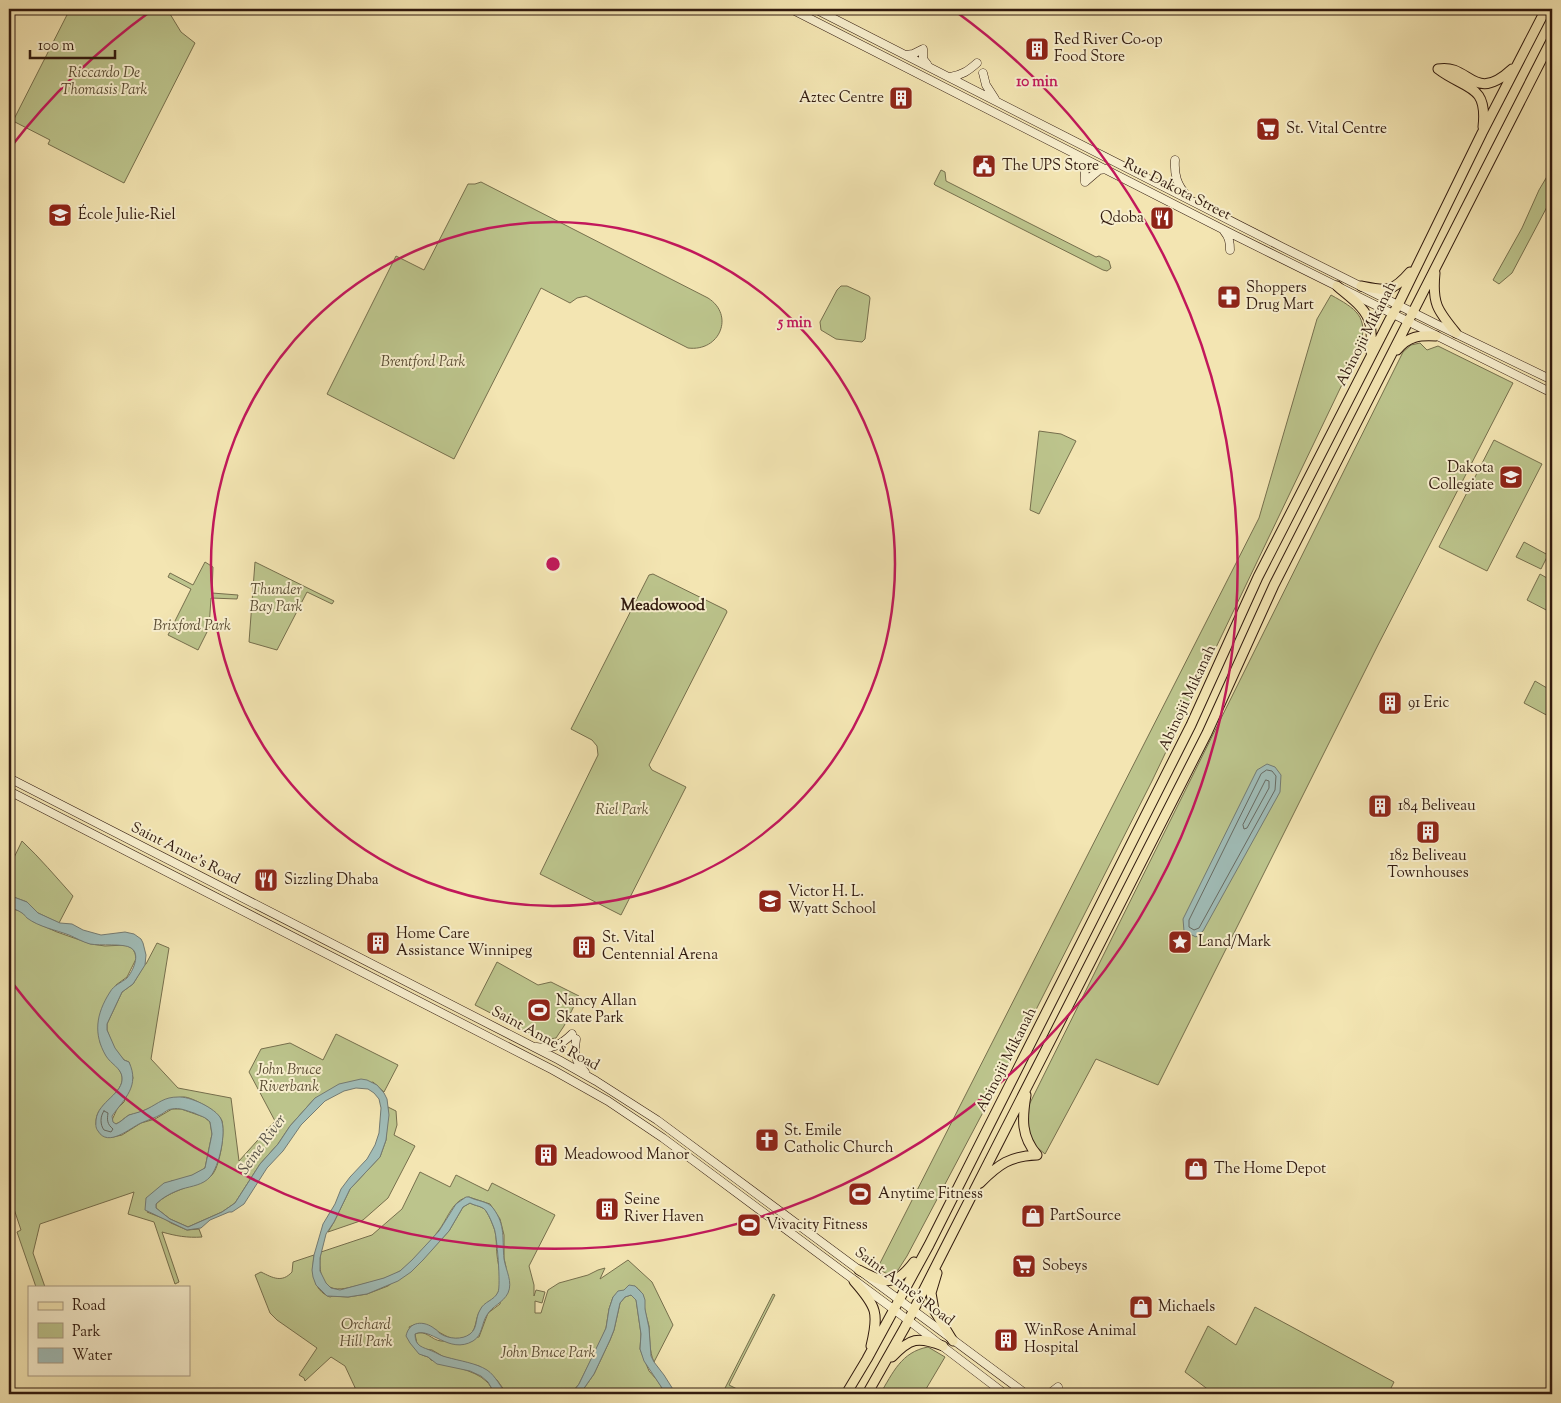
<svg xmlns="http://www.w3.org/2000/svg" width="1561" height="1403" font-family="'Sorts Mill Goudy',serif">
<rect width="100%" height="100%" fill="#f3e5b2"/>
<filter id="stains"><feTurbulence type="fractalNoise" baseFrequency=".004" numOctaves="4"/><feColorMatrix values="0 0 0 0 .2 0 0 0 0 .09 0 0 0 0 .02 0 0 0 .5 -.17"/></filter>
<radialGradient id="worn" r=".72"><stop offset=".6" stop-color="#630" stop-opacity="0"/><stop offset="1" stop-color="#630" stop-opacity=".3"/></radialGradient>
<path fill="#bcc48c" stroke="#766f4d" d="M70 9H167L181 32 195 43 124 183 48 144 50 140 13 121Z
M1552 168V202L1548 205 1512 273 1499 284 1493 280 1522 228 1539 190Z
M941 170 945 172 946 181 1096 257 1099 256 1109 261 1111 268 1107 271 1103 270 935 185 934 184Z
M481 182 708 298C735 315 720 352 688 348L586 296 577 298 570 303 541 288 454 459 327 394 396 256 424 270 468 184H475Z
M841 286H847L869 296 870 298 865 339 862 342 836 339 821 330 820 322 837 290Z
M1331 295C1356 309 1369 316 1360 347L1152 781 1008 1065 907 1256 898 1270 890 1275 877 1269 1259 518 1317 319Z
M1420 343 1427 350 1438 346 1513 383 1378 645 1158 1085 1096 1059 1045 1154 1033 1144 1028 1127 1027 1109 1403 352 1411 345Z
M1039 431 1061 434 1076 441 1039 514 1030 510Z
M1494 440 1542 464 1487 571 1439 547Z
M1524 542 1548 555 1541 569 1516 557Z
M205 562 213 567 212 593 238 595 237 599 211 598 209 628 198 650 168 635 191 589 168 577 170 573 193 585Z
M255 562 334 601 332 604 307 592 277 650 249 642Z
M653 574 726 610 727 612 649 765 652 770 686 787 621 915 540 874 598 755 597 746 592 740 571 729 649 575Z
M1540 574 1552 581V613L1527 600Z
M1535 681 1552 691V718L1524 703Z
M22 841C40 858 56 877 73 896L59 923 38 913 27 902 11 896 9 894V868Z
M9 906 13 909 20 911 34 922 57 932 91 944 105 946 125 945 132 948 135 953 136 959 127 977 116 985 100 1042C103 1047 104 1052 107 1056 110 1062 117 1065 120 1071 130 1088 104 1100 98 1113 96 1117 96 1121 96 1125L113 1137 122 1135 141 1123 155 1119 172 1109H181L204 1117 210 1122 212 1134 205 1168C195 1175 183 1180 171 1181L147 1212 165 1219 171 1223 187 1230 199 1229 202 1237C187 1238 176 1236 162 1232L179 1282 175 1284 154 1222 128 1214 134 1192 40 1224 33 1253 45 1287H36L17 1232 21 1230 9 1194Z
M157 943 169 948 151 1059 178 1088 231 1098 239 1161 275 1121 249 1072 261 1049 290 1043 323 1060 336 1034 398 1065 384 1092 373 1082 315 1098 290 1126 278 1144 260 1164 235 1203 222 1212 188 1227 170 1219 156 1208V1204C168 1192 185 1189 200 1181 203 1180 208 1178 211 1176 220 1168 225 1133 222 1121 219 1112 192 1097 184 1097 172 1097 151 1108 140 1112 137 1114 133 1114 129 1115 124 1118 121 1122 116 1124L113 1123 112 1120 117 1109 124 1102 133 1078 129 1062 124 1060 114 1048 107 1030V1024L122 992 133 984 145 964H146Z
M497 962 538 985 551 982 579 996 564 1026 556 1038 543 1040 475 1005Z
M388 1107 396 1111 397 1125 394 1135 415 1146 388 1198 363 1220 328 1232 334 1222 350 1189 380 1157 386 1140Z
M420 1172 450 1187 456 1175 488 1191 492 1183 555 1215 529 1266 534 1285V1296L536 1290 545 1292 542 1303 535 1301V1313H541L548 1290 559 1283 588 1275 598 1270 605 1268 600 1279 628 1260 652 1282 673 1325 654 1362C649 1351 650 1339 649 1326 648 1321 646 1316 645 1311 643 1298 646 1295 635 1286L616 1294 613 1297 609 1309 606 1328 602 1338 579 1384 573 1391 568 1393 507 1394 497 1380 479 1366 444 1357 432 1350 423 1349 417 1344 415 1334C426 1329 431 1340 441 1341 450 1342 469 1338 479 1337L488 1313 500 1304 506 1267 504 1258V1235L500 1219 490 1204 469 1197C453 1199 448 1218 439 1230 430 1242 412 1263 400 1271 387 1279 371 1282 356 1286 347 1288 335 1292 327 1285 319 1277 319 1263 321 1252L372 1235 402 1209Z
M470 1203C475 1206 483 1206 486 1211 490 1217 492 1223 494 1228 497 1236 496 1247 497 1255 498 1267 504 1281 498 1293 494 1301 485 1302 480 1311 474 1320 478 1331 466 1337 444 1347 431 1315 409 1327L422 1355 428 1357 431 1360C447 1365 475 1370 486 1381 490 1384 492 1390 495 1394H358L345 1366 331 1357 305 1381 304 1378 299 1375 317 1348 277 1320 270 1313 255 1275 261 1272C273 1278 282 1283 292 1272L293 1262 314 1255C312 1271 312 1290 330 1297L333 1296 348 1297 367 1294 388 1286 422 1260 449 1231 463 1207Z
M773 1294 775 1295 729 1385 747 1394H722Z
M631 1295 636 1299 641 1334 640 1349 649 1371 657 1380 666 1394H580L594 1374 610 1340 614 1330 620 1303 625 1297Z
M1255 1307 1394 1382 1388 1394H1214L1185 1372 1208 1326 1236 1345Z
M928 1347 945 1357 923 1394H880C893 1373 901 1352 928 1347Z"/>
<path fill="#a0bcb7" stroke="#747b73" d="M1267 764 1275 767 1281 775 1280 792 1203 931 1196 937 1184 931 1183 919 1257 770Z
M9 890 11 896 27 902 38 913 60 923 72 924 83 930 101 935 125 932 134 934 141 939 143 943 146 955 145 965 133 984 122 992 107 1024V1030L115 1048 124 1060 129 1062C140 1086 125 1098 112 1116L113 1122 116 1124C121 1122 124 1118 129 1115 135 1113 141 1112 147 1109 159 1103 164 1097 178 1097 189 1096 216 1108 221 1119 227 1132 219 1167 210 1177 203 1185 192 1186 182 1189 173 1192 163 1197 156 1204V1208L170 1219 188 1227 222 1212 235 1203 260 1164 278 1144 290 1126 315 1098 339 1084 361 1079 367 1080 377 1085 384 1093 387 1099 389 1115 386 1140 380 1157 350 1189 334 1222 326 1234 320 1258V1271L326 1283 331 1288 340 1290 384 1278 400 1271 412 1260 439 1231 456 1204 466 1197H469C476 1201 488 1201 493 1208 506 1225 502 1240 504 1259 506 1271 513 1282 508 1293 503 1303 492 1306 487 1315 481 1324 483 1335 473 1341 449 1355 430 1326 415 1334 415 1347 423 1347 432 1351 437 1353 441 1356 446 1357 460 1361 476 1363 487 1370 496 1376 500 1387 507 1394H495L488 1382 481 1376 470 1371 437 1364 428 1357 419 1354 410 1343 406 1336C409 1321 424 1320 435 1329 439 1331 437 1332 441 1334 449 1339 462 1340 470 1334 478 1328 475 1318 480 1310 484 1301 494 1301 498 1292 501 1287 497 1234 494 1228 492 1223 490 1217 486 1211 483 1206 475 1206 470 1203L463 1207 449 1231 423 1260 411 1272 398 1281 367 1294 348 1297 327 1296 316 1285 313 1277 312 1270 314 1255 323 1224 335 1204 341 1189 350 1177 367 1159 375 1145 379 1133 381 1108 379 1099 374 1093 368 1089 356 1088 344 1091 325 1101 301 1125 283 1151 267 1168 244 1204 232 1212H229L210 1220 201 1228 187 1230 145 1210 146 1198 164 1183 192 1175 205 1168 212 1134 210 1122C206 1117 200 1116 194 1113 187 1111 179 1107 172 1109 168 1109 165 1112 162 1114 155 1118 148 1120 141 1123 130 1128 108 1148 98 1131 95 1127 96 1124 96 1120 98 1101 124 1094 122 1077 121 1068 111 1064 106 1056 93 1034 96 1014 110 992 114 985 121 983 127 978 133 971 141 954 131 948 124 943 100 946 90 944 83 942 76 938 69 935 56 930 39 927 27 918 25 916 24 914 22 913 18 910 13 909 9 906Z
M629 1285 635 1286 643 1294 645 1300V1309L649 1328 651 1356 654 1362 664 1375 676 1394H666L644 1361 640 1349 641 1334 636 1300 631 1295 625 1297 620 1303 614 1330 610 1340 594 1374 580 1394H559C568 1393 574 1392 579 1384L606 1328 609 1309 613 1297 618 1291 624 1290Z"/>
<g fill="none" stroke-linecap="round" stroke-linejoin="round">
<path stroke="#686b62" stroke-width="1" d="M1267 770 1272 771 1276 776 1275 790 1199 928 1194 930 1189 927V920L1261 774Z
M1266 780 1269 781V788L1247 828 1244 829 1243 825Z
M104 1111 108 1113C107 1120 107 1124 113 1129L111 1132 104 1130C100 1125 100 1116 104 1111Z"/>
<g stroke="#311a0e" stroke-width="9">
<path id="secondary" d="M791 9 1234 235 1552 393
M815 9 1282 247 1436 324 1552 380
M906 55 913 54 923 49V59L927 64
M983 73 986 85 995 99
M950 77C962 75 968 71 977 63
M1076 157C1085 164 1085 170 1085 182
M1175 160C1174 175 1177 185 1187 196
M1085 182 1099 170 1106 169
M1224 231C1229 237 1230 242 1230 250
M9 778 559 1060 596 1081 657 1120 1026 1394
M9 791 553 1070 608 1101 663 1138 908 1320 1005 1394
M576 1039C574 1053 575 1062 585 1072
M536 1047C551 1050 561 1045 572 1034
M1049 1394 1058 1387"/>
</g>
<g stroke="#311a0e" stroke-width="11">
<path id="primary" d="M1438 69C1470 63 1473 105 1512 69
M1438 69C1465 90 1488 83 1483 127
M1435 273C1432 303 1437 310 1456 333
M1337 286C1349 297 1366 307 1370 324 1372 333 1371 343 1371 352
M1361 286C1386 291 1392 293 1410 272
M1397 350C1408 336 1420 335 1436 336
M1026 1095C1022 1119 1021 1136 1037 1155
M980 1183C999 1164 1010 1156 1037 1155
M859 1270C885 1284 895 1287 914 1262
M937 1273 931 1293 934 1310 953 1341
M854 1281C877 1307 879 1313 871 1346
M892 1357C910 1338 918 1336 943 1346
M846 1394 867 1359 929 1245 1191 725 1258 577 1389 321 1398 305 1482 133 1546 9
M867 1394 905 1327 944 1250 1207 733 1274 585 1552 39"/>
</g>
<use href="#secondary" stroke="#f7eecd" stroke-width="8"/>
<use href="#primary" stroke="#f3e5b2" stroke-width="9"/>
</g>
<g fill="none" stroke="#c2185b" stroke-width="2.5">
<circle cx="553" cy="564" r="342"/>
<path d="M10 148A684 684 0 0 1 151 11M955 11A684 684 0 1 1 10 980"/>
</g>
<defs>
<g id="building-square" transform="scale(1.25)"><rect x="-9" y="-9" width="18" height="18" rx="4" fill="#8f2418" stroke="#f7eecd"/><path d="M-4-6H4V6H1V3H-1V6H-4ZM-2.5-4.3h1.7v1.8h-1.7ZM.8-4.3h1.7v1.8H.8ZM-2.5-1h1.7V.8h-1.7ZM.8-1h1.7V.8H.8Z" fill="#fff"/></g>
<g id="supermarket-square" transform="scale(1.25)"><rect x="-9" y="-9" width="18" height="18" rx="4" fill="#8f2418" stroke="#f7eecd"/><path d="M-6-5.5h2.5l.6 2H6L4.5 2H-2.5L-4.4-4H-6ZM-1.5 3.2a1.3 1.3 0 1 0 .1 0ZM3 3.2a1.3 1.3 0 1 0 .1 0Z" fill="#fff"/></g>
<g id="civic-square" transform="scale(1.25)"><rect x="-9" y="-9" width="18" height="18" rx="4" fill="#8f2418" stroke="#f7eecd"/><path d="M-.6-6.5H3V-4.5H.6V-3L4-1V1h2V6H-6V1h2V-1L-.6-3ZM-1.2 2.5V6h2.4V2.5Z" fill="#fff"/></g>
<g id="school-square" transform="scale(1.25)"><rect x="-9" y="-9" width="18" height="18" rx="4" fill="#8f2418" stroke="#f7eecd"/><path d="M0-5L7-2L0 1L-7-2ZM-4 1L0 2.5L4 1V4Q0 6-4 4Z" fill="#fff"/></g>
<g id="restaurant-square" transform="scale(1.25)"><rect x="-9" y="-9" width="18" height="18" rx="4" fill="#8f2418" stroke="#f7eecd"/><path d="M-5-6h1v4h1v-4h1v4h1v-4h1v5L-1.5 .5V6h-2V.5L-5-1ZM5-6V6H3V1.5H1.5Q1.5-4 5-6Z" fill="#fff"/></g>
<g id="pharmacy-square" transform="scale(1.25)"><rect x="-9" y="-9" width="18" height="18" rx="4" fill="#8f2418" stroke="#f7eecd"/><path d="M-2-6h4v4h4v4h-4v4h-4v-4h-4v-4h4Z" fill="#fff"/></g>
<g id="sight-square" transform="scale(1.25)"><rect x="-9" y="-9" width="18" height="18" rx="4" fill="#8f2418" stroke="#f7eecd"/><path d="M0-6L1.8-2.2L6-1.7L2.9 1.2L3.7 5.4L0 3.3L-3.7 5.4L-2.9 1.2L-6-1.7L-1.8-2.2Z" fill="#fff"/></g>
<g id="stadium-square" transform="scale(1.25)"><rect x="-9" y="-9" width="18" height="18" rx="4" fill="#8f2418" stroke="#f7eecd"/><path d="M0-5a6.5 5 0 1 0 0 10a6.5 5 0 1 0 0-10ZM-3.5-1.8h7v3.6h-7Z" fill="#fff"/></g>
<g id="church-square" transform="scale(1.25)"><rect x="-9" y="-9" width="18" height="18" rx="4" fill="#8f2418" stroke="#f7eecd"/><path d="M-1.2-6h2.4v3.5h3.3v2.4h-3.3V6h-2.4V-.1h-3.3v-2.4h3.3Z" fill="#fff"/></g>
<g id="shop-square" transform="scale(1.25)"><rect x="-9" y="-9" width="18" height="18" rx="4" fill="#8f2418" stroke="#f7eecd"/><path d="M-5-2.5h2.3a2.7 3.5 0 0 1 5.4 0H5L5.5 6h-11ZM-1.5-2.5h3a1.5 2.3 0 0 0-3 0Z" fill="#fff"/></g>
</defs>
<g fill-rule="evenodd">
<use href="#building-square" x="1037" y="49"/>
<use href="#building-square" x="901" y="98"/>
<use href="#supermarket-square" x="1268" y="129"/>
<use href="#civic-square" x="984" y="166"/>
<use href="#school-square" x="60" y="215"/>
<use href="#restaurant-square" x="1162" y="218"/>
<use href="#pharmacy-square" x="1229" y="297"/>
<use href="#school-square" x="1511" y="477"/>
<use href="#building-square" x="1390" y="703"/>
<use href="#building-square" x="1380" y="806"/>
<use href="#building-square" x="1428" y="832"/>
<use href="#restaurant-square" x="266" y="880"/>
<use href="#school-square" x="770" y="901"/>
<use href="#sight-square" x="1180" y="942"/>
<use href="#building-square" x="378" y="943"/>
<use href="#building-square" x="584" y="947"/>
<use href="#stadium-square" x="539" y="1010"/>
<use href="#church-square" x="767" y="1140"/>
<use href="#building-square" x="546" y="1155"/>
<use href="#shop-square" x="1196" y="1169"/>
<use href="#stadium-square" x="860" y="1194"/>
<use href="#building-square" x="607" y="1209"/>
<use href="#shop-square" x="1033" y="1216"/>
<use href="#stadium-square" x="749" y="1225"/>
<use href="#supermarket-square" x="1024" y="1266"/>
<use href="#shop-square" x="1141" y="1307"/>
<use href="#building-square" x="1006" y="1340"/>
</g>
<g text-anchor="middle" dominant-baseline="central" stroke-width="4" stroke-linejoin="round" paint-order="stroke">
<g font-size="15" fill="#311a0e" stroke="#f7eecd" text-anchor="start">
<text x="1054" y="40">Red River Co-op<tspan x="1054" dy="17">Food Store</tspan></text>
<text x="884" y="98" text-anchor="end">Aztec Centre</text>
<text x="1286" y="129">St. Vital Centre</text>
<text x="1002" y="166">The UPS Store</text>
<text x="78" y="215">École Julie-Riel</text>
<text x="1144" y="218" text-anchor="end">Qdoba</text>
<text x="1246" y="288">Shoppers<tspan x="1246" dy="17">Drug Mart</tspan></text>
<text x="1494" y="468" text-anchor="end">Dakota<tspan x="1494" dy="17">Collegiate</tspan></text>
<text x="1408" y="703">91 Eric</text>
<text x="1398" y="806">184 Beliveau</text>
<text x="1428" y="856" text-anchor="middle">182 Beliveau<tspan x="1428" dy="17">Townhouses</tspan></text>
<text x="284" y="880">Sizzling Dhaba</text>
<text x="788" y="892">Victor H. L.<tspan x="788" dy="17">Wyatt School</tspan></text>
<text x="396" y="934">Home Care<tspan x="396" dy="17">Assistance Winnipeg</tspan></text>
<text x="602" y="938">St. Vital<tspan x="602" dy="17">Centennial Arena</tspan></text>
<text x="1198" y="942">Land/Mark</text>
<text x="556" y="1001">Nancy Allan<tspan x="556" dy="17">Skate Park</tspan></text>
<text x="784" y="1131">St. Emile<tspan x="784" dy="17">Catholic Church</tspan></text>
<text x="564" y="1155">Meadowood Manor</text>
<text x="1214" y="1169">The Home Depot</text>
<text x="878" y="1194">Anytime Fitness</text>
<text x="624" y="1200">Seine<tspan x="624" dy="17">River Haven</tspan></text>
<text x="1050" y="1216">PartSource</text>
<text x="766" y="1225">Vivacity Fitness</text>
<text x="1042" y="1266">Sobeys</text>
<text x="1158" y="1307">Michaels</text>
<text x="1024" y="1331">WinRose Animal<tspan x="1024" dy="17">Hospital</tspan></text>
</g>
<g font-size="15" font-style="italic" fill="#5b4d34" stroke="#f7eecd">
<text x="104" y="73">Riccardo De<tspan x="104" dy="17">Thomasis Park</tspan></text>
<text x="423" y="362">Brentford Park</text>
<text x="276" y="590">Thunder<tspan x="276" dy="17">Bay Park</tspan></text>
<text x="192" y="626">Brixford Park</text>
<text x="622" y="810">Riel Park</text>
<text x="289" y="1070">John Bruce<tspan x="289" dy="17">Riverbank</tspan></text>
<text x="366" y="1325">Orchard<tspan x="366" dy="17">Hill Park</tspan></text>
<text x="548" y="1353">John Bruce Park</text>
</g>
<g font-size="15" fill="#311a0e" stroke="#f7eecd">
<text transform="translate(1177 190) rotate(27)">Rue Dakota Street</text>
<text transform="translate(1367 334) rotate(-63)">Abinojii Mikanah</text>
<text transform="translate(1188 698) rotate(-65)">Abinojii Mikanah</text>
<text transform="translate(185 854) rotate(27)">Saint Anne's Road</text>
<text transform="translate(545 1039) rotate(28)">Saint Anne's Road</text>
<text transform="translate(1007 1060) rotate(-63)">Abinojii Mikanah</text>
<text transform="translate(904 1287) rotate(37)">Saint Anne's Road</text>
</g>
<g font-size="16" font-weight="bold" fill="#311a0e" stroke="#f7eecd">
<text x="663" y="606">Meadowood</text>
</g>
<g font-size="16" font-style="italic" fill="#585349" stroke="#f7eecd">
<text transform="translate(263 1145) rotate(-54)">Seine River</text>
</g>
</g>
<circle cx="553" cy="564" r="8" fill="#c2185b" stroke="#f7eecd" stroke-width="2.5"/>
<g font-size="15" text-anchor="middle" font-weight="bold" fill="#c2185b" stroke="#f7eecd" stroke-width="4" stroke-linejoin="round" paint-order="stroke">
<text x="1037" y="86">10 min</text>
<text x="795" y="327">5 min</text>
</g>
<rect width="1561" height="1403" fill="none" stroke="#f3e5b2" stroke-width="30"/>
<rect x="10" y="10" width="1541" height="1383" fill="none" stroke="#311a0e" stroke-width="2.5"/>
<rect x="15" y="15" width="1531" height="1373" fill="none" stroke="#311a0e"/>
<rect x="28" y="1286" width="162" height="90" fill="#f7eecd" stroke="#a89981"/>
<rect x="38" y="1302" width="25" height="8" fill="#f3e5b2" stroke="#a89981"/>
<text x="72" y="1310" font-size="15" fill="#311a0e">Road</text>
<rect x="38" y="1323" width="25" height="15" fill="#bcc48c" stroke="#a89981"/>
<text x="72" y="1336" font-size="15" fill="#311a0e">Park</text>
<rect x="38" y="1348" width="25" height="15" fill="#a0bcb7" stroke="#a89981"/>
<text x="72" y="1360" font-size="15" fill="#311a0e">Water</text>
<path d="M30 50v8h85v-8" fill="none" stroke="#311a0e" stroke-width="2.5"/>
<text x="38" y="50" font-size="15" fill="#311a0e" stroke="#f7eecd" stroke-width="4" paint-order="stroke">100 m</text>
<rect width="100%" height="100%" filter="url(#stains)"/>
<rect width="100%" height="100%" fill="url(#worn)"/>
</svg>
